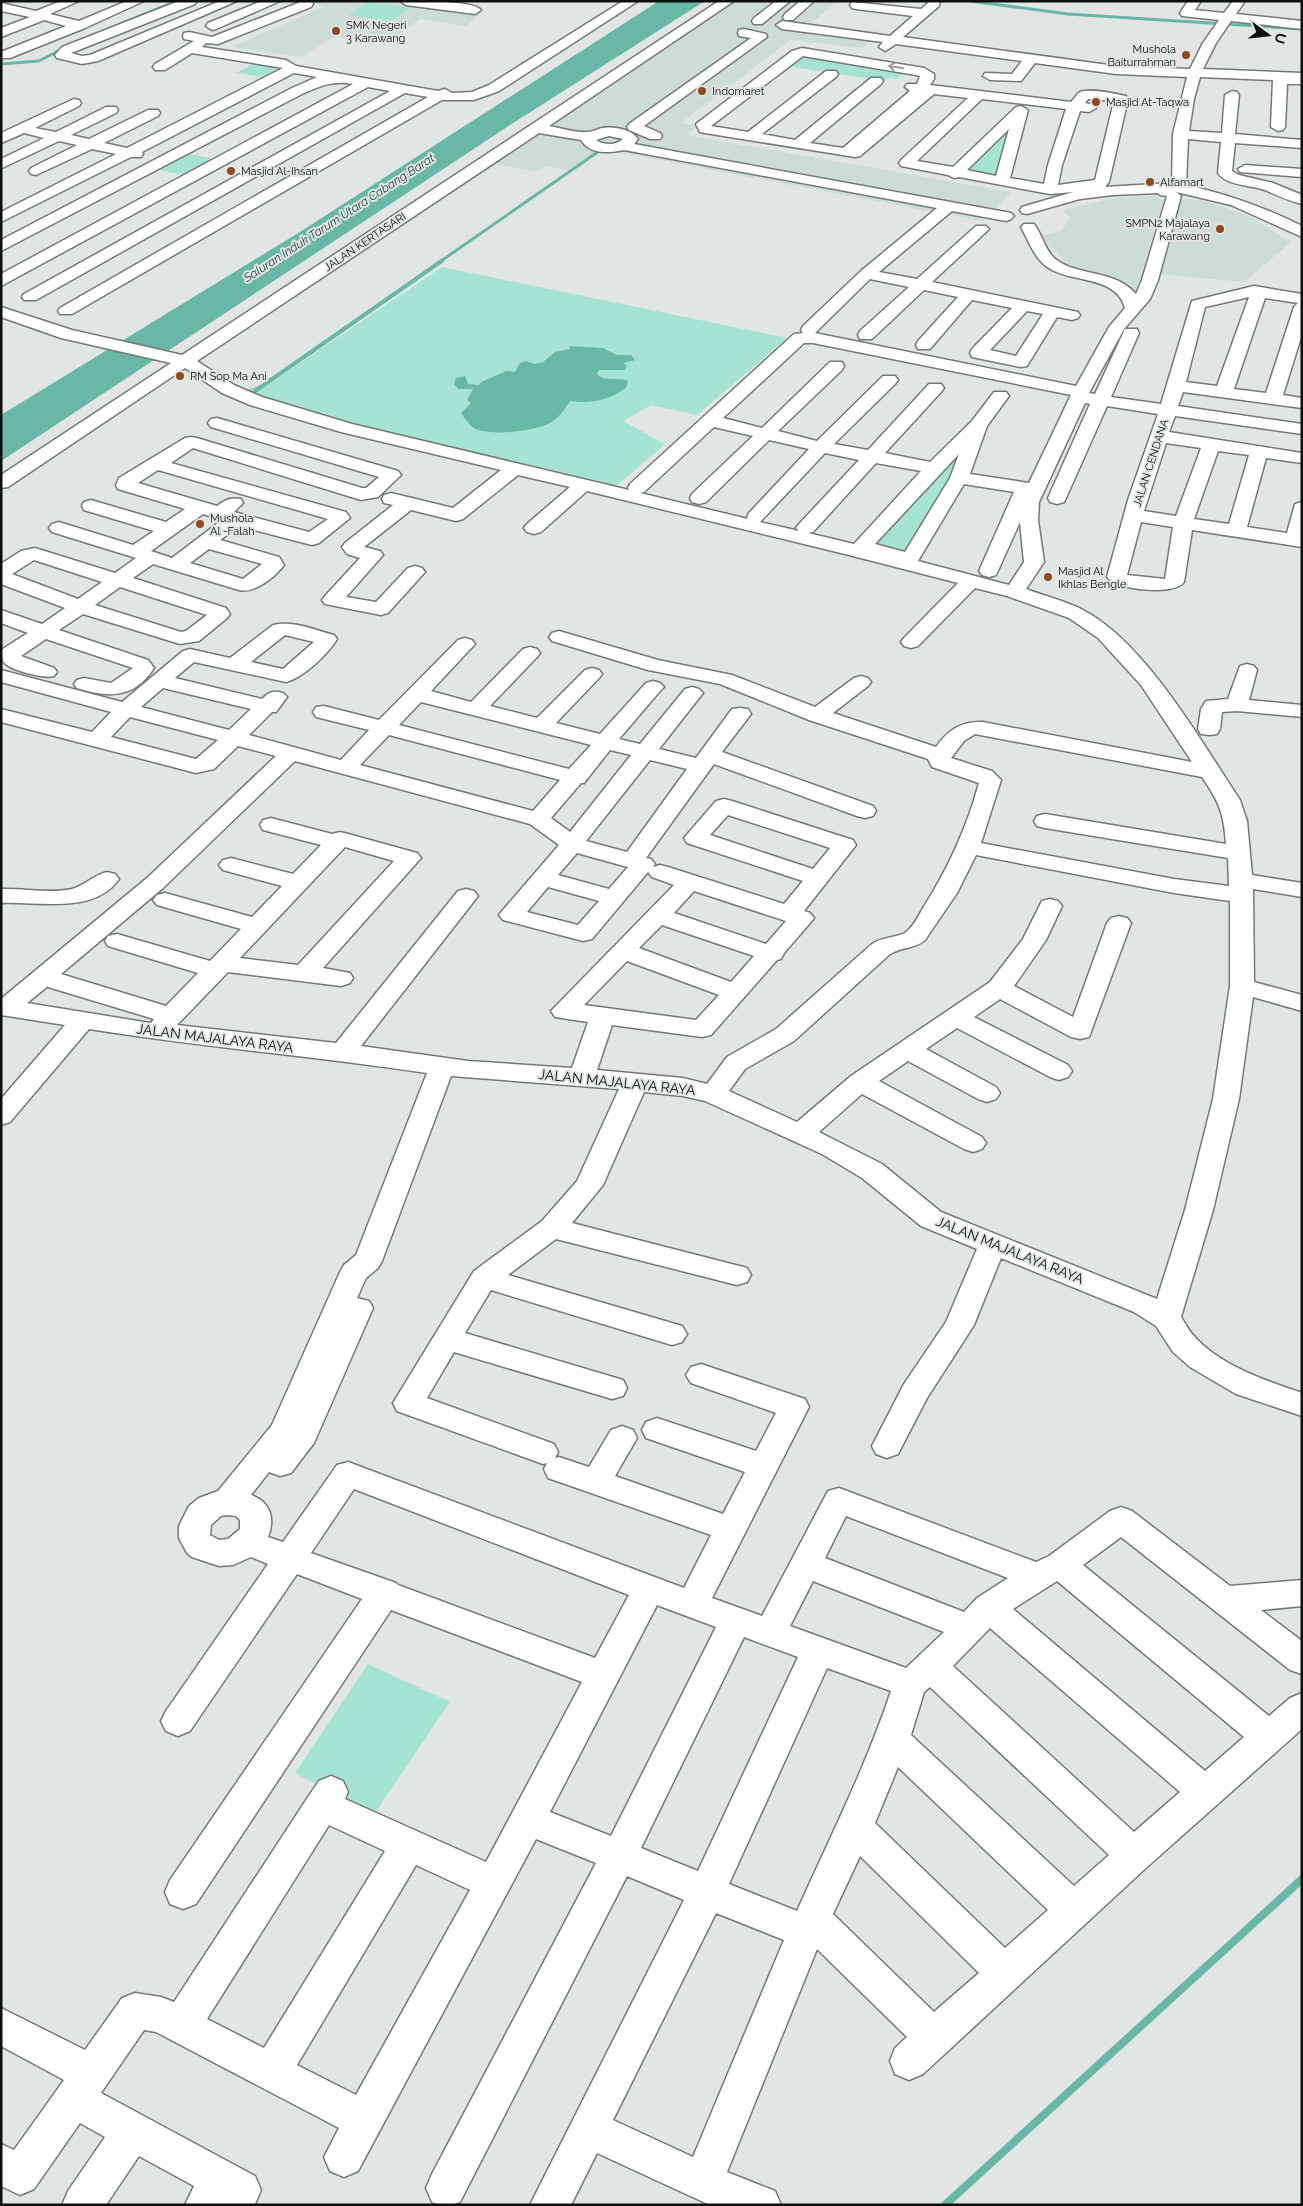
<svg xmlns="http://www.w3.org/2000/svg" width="1303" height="2206" font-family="Raleway,sans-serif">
<rect width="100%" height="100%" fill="#e1e6e5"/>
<path fill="#cedcd8" d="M301 1H405L481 12 466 26 420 19 386 44 336 36 301 57 231 47 323 7Z
M721 1H838L811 23 879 32 862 48 791 40 681 123 698 126 686 135 1011 192 982 221 601 149 572 171 546 166 535 172 481 161Z
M1156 196 1163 201 1136 296 1117 282 1066 264 1040 235 1061 231 1070 218 1062 210 1115 198Z
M1192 199 1209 202 1249 216 1291 242 1244 282 1157 274 1177 200Z"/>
<path fill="#a5e3d3" d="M368 2 411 8 390 21 348 15Z
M799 58H807L903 74 897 79 890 77 884 81 787 66Z
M254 63 281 67 262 77 236 73Z
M1017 117 999 179 960 171Z
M181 152 223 161 192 177 150 168Z
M442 267 787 338 697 415 651 405 623 421 665 444 614 488 353 425 243 390 272 382Z
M966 440 959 463 907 555 867 546Z
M368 1664 450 1702 374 1814 295 1773Z"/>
<path fill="#68b8a5" d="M659 1H705L507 127 1 461V415L303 230Z
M569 346 603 348 617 355H631L635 360 623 363 627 366 624 370H599L597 374C604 383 618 376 628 381L626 388C608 400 593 404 570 401 565 408 560 417 552 422 537 431 485 438 471 426 467 422 464 417 461 413L471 403 467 400 473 389H458L454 384 456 378 465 376 468 384 479 385 481 382 506 371 515 372 520 363 526 361 535 364 543 362 555 352 570 349Z"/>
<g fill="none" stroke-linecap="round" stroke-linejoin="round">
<path stroke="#68b8a5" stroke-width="3" d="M970 1 1068 14 1302 29
M118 25 177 1
M1 64 39 61 66 47
M608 146 619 141 620 136
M441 261 602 149"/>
<path stroke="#68b8a5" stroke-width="4" d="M255 391 443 260"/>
<path stroke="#68b8a5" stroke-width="8" d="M945 2205 1302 1879"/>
<g stroke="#757978" stroke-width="3">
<path id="minor" d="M61 1H79L50 14 79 21 127 1H144L85 28 10 58H1V52L66 26 44 20 1 37V28L30 17 1 11V3L36 11Z
M179 1H197L195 4 71 53 82 56 90 55 220 1H237L98 61 82 64 57 58 55 55 62 47Z
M262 1H280L216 29 212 30 206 26 208 23Z
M303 1H311L313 4 311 7 218 44 206 43 202 47 286 60 296 66 438 91 445 89 452 93 472 92 489 85 623 1H638L499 91 474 100H442L72 314H60L58 311 60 308 428 97 405 93 36 300H24L22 297 24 294 390 91 368 87 1 286V274L353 84C333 80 320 86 302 94L1 251V240L292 88 317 77 294 73 142 152 143 154 141 157H131L1 222V212L116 154 92 149 36 175 31 174 29 171 31 168 77 145 59 141 2 168 1 159 44 138 24 133 1 143V133L74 99 79 100 81 103 79 106 35 128 56 132 106 107H116L118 110 116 113 71 135 89 139 148 110H158L160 113 158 116 104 143 127 148 283 68 192 53 165 70H155L153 67 155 64 194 41 184 39 183 36 184 33 189 32 212 37Z
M400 1C415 1 473 0 481 10L475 14 406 5Z
M719 1H734L549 126C561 128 576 133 588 132 592 132 598 129 602 128 614 126 631 129 638 139L634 144 1011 213 1014 216 1011 219 1006 221 952 211 879 272 917 279 976 226H986L989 229 986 232 932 282 1078 312 1080 315 1078 318 1072 320 1057 317 1027 366 1021 367 972 357 970 353 972 349 1012 308 972 300 930 349H918L916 345 918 341 958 297 924 290 872 339H860L858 335 860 331 909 287 870 279 815 333 1076 386 1109 327 1125 308C1116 274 1069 284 1046 266 1034 257 1028 240 1021 227L1024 224H1034C1042 235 1045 249 1054 258 1076 277 1113 268 1136 294L1142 280 1167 196 1160 195 1158 193 1113 195 1080 199 1027 214 1022 213 1020 210 1022 207 1073 192 1050 194 959 177 954 178 948 175 901 166 899 163 901 160 968 98 934 94 860 156 855 157 705 133 700 132 696 124 792 51 802 48 924 68 934 74V79L930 85 1071 102C1074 99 1077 94 1080 92 1088 88 1117 94 1126 96L1128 99 1109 182 1105 187 1172 183 1173 134 1187 77 1116 74 1035 63 1021 81 990 80 983 76 985 73 1012 74 1022 61 896 44 885 51 879 47 883 42 782 29 776 25 782 21 890 36 913 16 856 9 852 8 850 5 852 2 921 9 930 1H940L939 6 903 37 1116 66 1190 69 1203 43 1219 20 1182 16 1180 13 1188 1H1201L1195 10 1224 13 1233 1H1245L1236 14 1302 21V29L1231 21 1216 43 1203 69 1302 73V84H1287L1285 127 1283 130 1278 131 1271 127 1273 80 1200 77 1194 99 1189 131 1222 133 1225 95 1232 91 1237 92 1239 95 1235 134 1302 140V148L1235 143 1232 171 1239 175 1273 183 1302 195V204C1289 201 1277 195 1265 190 1251 185 1227 186 1218 173L1221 142 1188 139 1186 185C1227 194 1264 207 1302 226V237L1231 205 1176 192 1181 196 1158 280 1150 299 1124 329 1089 393 1095 394 1125 329H1137L1139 333 1111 397 1161 404 1192 301 1254 286 1302 294V334L1283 395 1302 398V408L1183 392 1178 406 1302 424V434L1175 416 1169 432 1302 453V463L1266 458 1247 527 1287 533 1295 504 1302 502V547L1192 530 1184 582C1174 596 1116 590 1107 577L1128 500 1158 414 1107 406 1066 498 1064 502 1057 504 1050 502 1048 498 1090 404 1085 403 1039 502 1038 520 1044 562 1026 589C1044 596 1066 601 1083 610 1145 642 1202 743 1240 800L1247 821 1252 875 1302 883V897L1253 889 1254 982 1302 995V1011L1253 997 1239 1099 1213 1210 1181 1317C1185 1323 1189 1331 1194 1336 1219 1365 1266 1381 1302 1393V1416L1236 1394 1190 1367 1173 1352 1156 1326 1134 1312 1001 1258 974 1325 927 1398 898 1454 887 1458 876 1454 872 1446 904 1384 946 1322 977 1249 921 1226 862 1178 822 1154 705 1101 683 1096 644 1092 603 1185 572 1223 747 1268 751 1275 747 1282 737 1285 556 1239 508 1275 682 1326 687 1334 682 1342 672 1345 491 1290 465 1333 623 1380 627 1388 623 1396 612 1399 454 1352 427 1398 554 1444 558 1452 555 1458 559 1457 589 1467 611 1430 622 1426 633 1430 637 1438 615 1476 723 1514 745 1472 646 1438 642 1430 646 1422 657 1418 756 1451 776 1413 691 1383 686 1375 691 1367 701 1364 805 1399 809 1407 712 1598 762 1616 828 1491 839 1488 1036 1562 1049 1556 1110 1511 1121 1507 1132 1511 1230 1586 1302 1580V1606L1261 1610 1302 1641V1674L1290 1670 1121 1537 1083 1565 1269 1716 1290 1698 1302 1693V1729L1147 1867 923 2074 909 2080 895 2074 890 2061 895 2048 907 2037 817 1949 727 2172 775 2191 781 2205H710L597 2153 571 2205H530L684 1900 627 1876 460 2202C451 2206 441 2206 432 2202L426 2188 432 2174 596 1863 536 1839 358 2171 344 2177 330 2171 324 2157 339 2128 156 2032 144 2030 101 2093 255 2176 261 2190 255 2204 185 2205 194 2186 139 2156 106 2205H62L68 2191 105 2137 80 2123 34 2189 20 2195 1 2186V2144L14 2150 64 2080 1 2046V2008L85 2050 122 1998 135 1993 161 1997 174 2002 310 1794 319 1781 331 1776 343 1781 348 1792 345 1799 486 1862 582 1682 391 1610 196 1904 183 1909 170 1904 165 1892 170 1880 362 1599 297 1574 190 1731 178 1736 166 1731 161 1721 166 1711 268 1564 251 1557 233 1565 219 1566 192 1557 187 1553 179 1538V1526L189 1506 199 1498 218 1491 272 1425 340 1272 344 1265 356 1255 427 1073C315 1056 201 1047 89 1029L10 1122 1 1125V1099L65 1025 1 1015V999L147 878 276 756 238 746 214 769 196 773 1 722V709L92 732 111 712 1 682V670L122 702 183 651 190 649 230 658 273 625C293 620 315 630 334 635L337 639C328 654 303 678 286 682L194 662 175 678 262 699C269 692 273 690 283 693L287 697 276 712H272L249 735 341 760 369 730 316 717 313 712 316 707 324 706 379 720 458 640 465 638 472 640 475 644 431 691 471 702 523 649 530 647 537 649 540 653 537 657 490 706 537 718 585 670 592 668 599 670 602 674 599 678 556 723 600 734 646 683 653 681 660 683 664 687 660 691 619 739 640 744 685 689 692 687 699 689 703 693 659 749 696 758 732 709 740 708 748 709 751 714 722 752 873 806 876 811 873 816 865 818 857 816 714 764 646 858 651 859 655 864 653 867 660 865 668 867 784 904 803 881 687 843 684 838 716 801 724 799 732 801 853 840 856 845 804 911 810 913 814 918 810 923 784 953 781 959 777 960 711 1035 702 1037 612 1025 597 1070 683 1078 707 1084 727 1057 776 1029 872 944C882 937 895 938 905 933 913 927 918 917 923 908 948 869 967 827 979 783L932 767 928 759 809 720 720 684 648 670 552 641 549 637 552 633 559 631 658 660 732 675 815 707 854 678 861 676 868 678 871 682 868 686 833 713 936 747C948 730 961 721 983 722L1192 762 1141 685 1098 638 1069 618 1007 596 975 588 918 646 911 648 904 646 901 642 904 638 958 583 849 555 587 491 541 532 534 534 527 532 524 528 527 524 570 487 518 475 463 519 456 521 411 510 364 547 380 551 383 555 346 597 376 602 408 568 415 566 422 568 425 572 388 613 381 615 325 604 322 600 325 596 360 558 347 554 342 547 345 543 393 505 384 503 382 499 384 495 391 493 453 508 501 470 341 432 250 405 222 393 185 368 8 487 1 488V475L171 363 61 338 1 317V307L72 330 182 355ZM803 56 916 75 920 76 917 84H907L905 87 910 91 843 148 810 143 881 84 883 81 881 78H871L795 140 762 134 836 77 838 74 836 71H826L748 132 711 126ZM982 99 1066 109 1048 165 1044 184 1010 178 1028 110 1021 106 1016 107 953 167 917 161ZM1088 99 1114 101 1095 180 1058 185 1062 165 1080 111 1089 112 1096 108 1094 105 1085 103ZM1009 129 996 176 967 170ZM539 133 581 140C590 155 609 153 624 150L937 208 861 271 803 326 801 330 803 333 794 334 630 484 628 488 629 490 352 424 262 397 234 385 197 361ZM609 136 623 139C616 146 603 145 596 140ZM1249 297 1217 386 1186 382 1205 307ZM1265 298 1298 303 1294 307 1266 393 1234 389ZM1027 311 1043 314 1016 356 990 350ZM804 343H813L1071 395 1029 483 970 474 987 426 1009 396 1006 392H994L972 421 930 462 885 453 941 392 944 388 941 384H929L868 450 834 444 895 384 898 380 895 376H883L817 441 778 431 842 370 844 366 842 362H830L762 428 723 418ZM714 427 753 436 692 494 690 498 692 502 699 504 706 502 769 440 809 449 749 513 747 517 748 519 640 493 644 492ZM1166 443 1201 448 1176 516 1144 511ZM1218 451 1249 455 1229 524 1194 519ZM825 453 859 460 799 524 796 528 799 531 760 522ZM959 454 950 478 905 552 875 544ZM876 463 921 471 854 544 808 533 813 532ZM964 484 1014 492 979 571 982 575 989 577 996 575 1020 522 1024 562 1009 585 918 561ZM1141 522 1173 527 1165 579 1127 575ZM285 635 314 642 283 669 251 662ZM163 688 251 709 229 730 141 707ZM421 702 591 745 569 769 399 725ZM130 717 218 740 196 759 111 737ZM975 734 1202 777C1219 802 1224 813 1226 844L1045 814 1037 816 1034 821 1037 826 1045 828 1228 858 1229 886 1174 879 981 843 1001 780 992 771 951 758 964 741ZM389 735 560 780 533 811 360 765ZM610 750 631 755 570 832 551 818 581 783H584ZM650 760 687 769 627 852 586 841ZM295 761 530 824 559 845 503 910 499 915 503 920 583 941 592 939 648 872 652 877 674 885 551 1011 555 1017 588 1022 572 1068 468 1061 361 1046 478 896 474 891 466 889 458 891 336 1043 177 1025 228 972 341 986 350 983 353 978 350 973 323 968 421 858 417 853 348 834 340 832 332 834 271 818 263 820 260 825 263 830 321 845 293 874 231 858 223 860 219 865 223 870 282 886 252 917 165 893 157 895 153 900 157 905 241 929 210 961 117 934 108 936 105 941 108 946 198 973 166 1006 61 974 163 888ZM728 815 830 848 813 869 710 835ZM345 847 394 861 298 965 240 958ZM577 853 624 866 628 867 609 889 558 875ZM976 855 1174 893 1230 901V986L1213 1099 1185 1210 1157 1299 941 1212 882 1164 819 1132 862 1094 964 1149 973 1152 982 1149 986 1143 982 1137 879 1081 908 1061 978 1099 987 1102 996 1099 1000 1093 996 1087 926 1049 957 1028 1050 1077 1059 1080 1068 1077 1072 1071 1068 1065 974 1017 1000 999 1071 1037 1080 1039 1089 1037 1131 923 1127 918 1119 916 1111 918 1107 923 1073 1017 1014 986 1046 940 1062 906 1058 901 1050 899 1042 901 1023 939 990 982 851 1076 797 1122 729 1091 745 1069 794 1041 890 954C901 947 915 949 925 940L957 893ZM548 887 599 901 578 925 527 912ZM694 891 786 921 766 944 674 913ZM662 925 754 956 731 982 639 948ZM627 961 719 995 696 1020 584 1005ZM48 986V987L154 1019 151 1023 144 1022 27 1003ZM451 1076 619 1089 577 1181 542 1221 474 1271 393 1403 397 1411 532 1460 543 1464 547 1463 544 1469 548 1478 711 1535 684 1588 348 1462 337 1465 283 1542 268 1537C275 1519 271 1502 251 1495L269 1472 280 1476 291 1473 314 1443 373 1308 369 1301 357 1298 366 1278 378 1268 382 1261ZM354 1489 629 1595 595 1658 398 1585 396 1583 311 1553ZM226 1515 236 1516 240 1520V1529L228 1539 219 1540 210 1535 211 1525 221 1516ZM846 1516 1008 1578 977 1598 964 1612 825 1558ZM813 1581 944 1632 906 1668 790 1626ZM1057 1581 1244 1737 1205 1771 1013 1609ZM657 1605 716 1627 611 1836 550 1812ZM990 1628 1180 1792 1134 1832 953 1666ZM744 1637 798 1657 698 1871 641 1848ZM827 1668 891 1691C865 1769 830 1837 797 1911L729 1884ZM930 1687 1109 1855 1074 1886 911 1735 924 1692ZM898 1767 1048 1910 1005 1948 875 1823ZM329 1825 385 1851 264 2048 207 2019ZM860 1856 979 1973 934 2012 833 1914ZM416 1865 470 1890 356 2095 297 2065ZM716 1913 784 1940 693 2157 613 2120Z
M776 1H790L762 24H754L752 21 754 18Z
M800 1H814L793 20H785L783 17 785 14Z
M744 29 766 34 767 37 644 126 660 133 662 136 660 139H650L629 130 627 127 629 124 751 38 739 36 738 33 739 30Z
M1245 165 1302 169V177L1240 172 1238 169Z
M217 418 398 471 401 475 378 497 361 500 193 448 171 463 346 512 350 518 319 543 312 545 239 526 220 540 279 557 284 565C275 577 254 594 239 590L153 564 133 578 226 608 230 614 227 618 199 641 180 644 83 614 59 630 148 660 154 668C134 699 108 698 77 688L74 684 77 680 84 678 111 683 133 668 46 639 21 656 54 668 57 672 54 676C45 679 15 671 7 665 2 662 1 656 1 650L28 633 1 623V610L42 624 65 608 1 584V564L21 551 35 548 115 573 136 558 52 532 49 528 52 524 59 522 133 545 154 531 84 510 82 506 84 502 91 500 166 522 185 509 118 489 116 485 119 478 185 438 191 437 197 438 362 488H366L379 477 211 427 208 423 211 419ZM158 470 328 519 309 532 234 512 243 503 241 499C230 497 225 500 217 506L138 483ZM203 514 222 520 172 558 151 551ZM209 549 262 564 243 579 190 563ZM34 560 102 582 78 599 12 574ZM120 587 207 615 186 631 181 632 95 605Z
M1247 664 1254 666 1257 670 1249 700 1302 705V717L1237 711 1222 712 1220 729 1217 734 1209 735 1201 734 1198 729 1201 709 1206 701 1228 699 1240 666Z
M107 872 115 874 119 879C94 915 38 901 1 903V889C24 888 50 894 72 889 85 885 94 875 107 872Z"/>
</g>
<use href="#minor" fill="#fff" fill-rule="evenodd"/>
</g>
<defs><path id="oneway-shaft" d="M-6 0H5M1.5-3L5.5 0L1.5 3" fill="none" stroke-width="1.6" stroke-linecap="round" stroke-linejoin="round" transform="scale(1.25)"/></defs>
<use stroke="#9e9f9f" href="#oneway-shaft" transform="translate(896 67) rotate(-170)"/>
<g fill="#8f4a20" stroke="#e1e6e5" stroke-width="2">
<circle cx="336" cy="31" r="5"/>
<circle cx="1186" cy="55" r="5"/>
<circle cx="702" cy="91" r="5"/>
<circle cx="1096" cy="102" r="5"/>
<circle cx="231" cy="171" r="5"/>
<circle cx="1150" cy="182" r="5"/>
<circle cx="1220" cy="229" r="5"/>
<circle cx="180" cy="376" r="5"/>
<circle cx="200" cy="524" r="5"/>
<circle cx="1048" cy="577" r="5"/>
</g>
<g text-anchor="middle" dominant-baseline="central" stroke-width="4" stroke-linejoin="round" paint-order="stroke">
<g font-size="11" fill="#0d0f0e" stroke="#e1e6e5" text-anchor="start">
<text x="346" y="25">SMK Negeri<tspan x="346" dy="13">3 Karawang</tspan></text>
<text x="1176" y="49" text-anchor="end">Mushola<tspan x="1176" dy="13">Baiturrahman</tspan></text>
<text x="712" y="91">Indomaret</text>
<text x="1106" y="102">Masjid At-Taqwa</text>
<text x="241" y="171">Masjid Al-Ihsan</text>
<text x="1160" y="182">Alfamart</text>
<text x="1210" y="223" text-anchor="end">SMPN2 Majalaya<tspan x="1210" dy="13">Karawang</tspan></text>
<text x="190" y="376">RM Sop Ma Ani</text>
<text x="210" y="518">Mushola<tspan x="210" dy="13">Al -Falah</tspan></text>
<text x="1058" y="571">Masjid Al<tspan x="1058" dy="13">Ikhlas Bengle</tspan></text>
</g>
<g font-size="11" fill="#0d0f0e" stroke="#e1e6e5">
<text transform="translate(365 242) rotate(-34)">JALAN KERTASARI</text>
<text transform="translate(1151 463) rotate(-72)">JALAN CENDANA</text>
</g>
<g font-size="12" font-style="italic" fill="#1f443c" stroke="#e1e6e5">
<text transform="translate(339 218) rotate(-33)">Saluran Induk Tarum Utara Cabang Barat</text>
</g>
<g font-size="14" fill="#0d0f0e" stroke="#e1e6e5">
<text transform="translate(215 1038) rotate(7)">JALAN MAJALAYA RAYA</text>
<text transform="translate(617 1082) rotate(6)">JALAN MAJALAYA RAYA</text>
<text transform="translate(1010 1250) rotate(22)">JALAN MAJALAYA RAYA</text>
</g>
</g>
<rect width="1303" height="2206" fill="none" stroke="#0d0f0e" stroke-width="5"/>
<g transform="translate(1268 35) rotate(105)" stroke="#e1e6e5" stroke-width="4" paint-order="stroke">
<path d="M0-4L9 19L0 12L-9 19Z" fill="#0d0f0e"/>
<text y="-8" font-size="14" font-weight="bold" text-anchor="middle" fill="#0d0f0e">U</text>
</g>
</svg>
